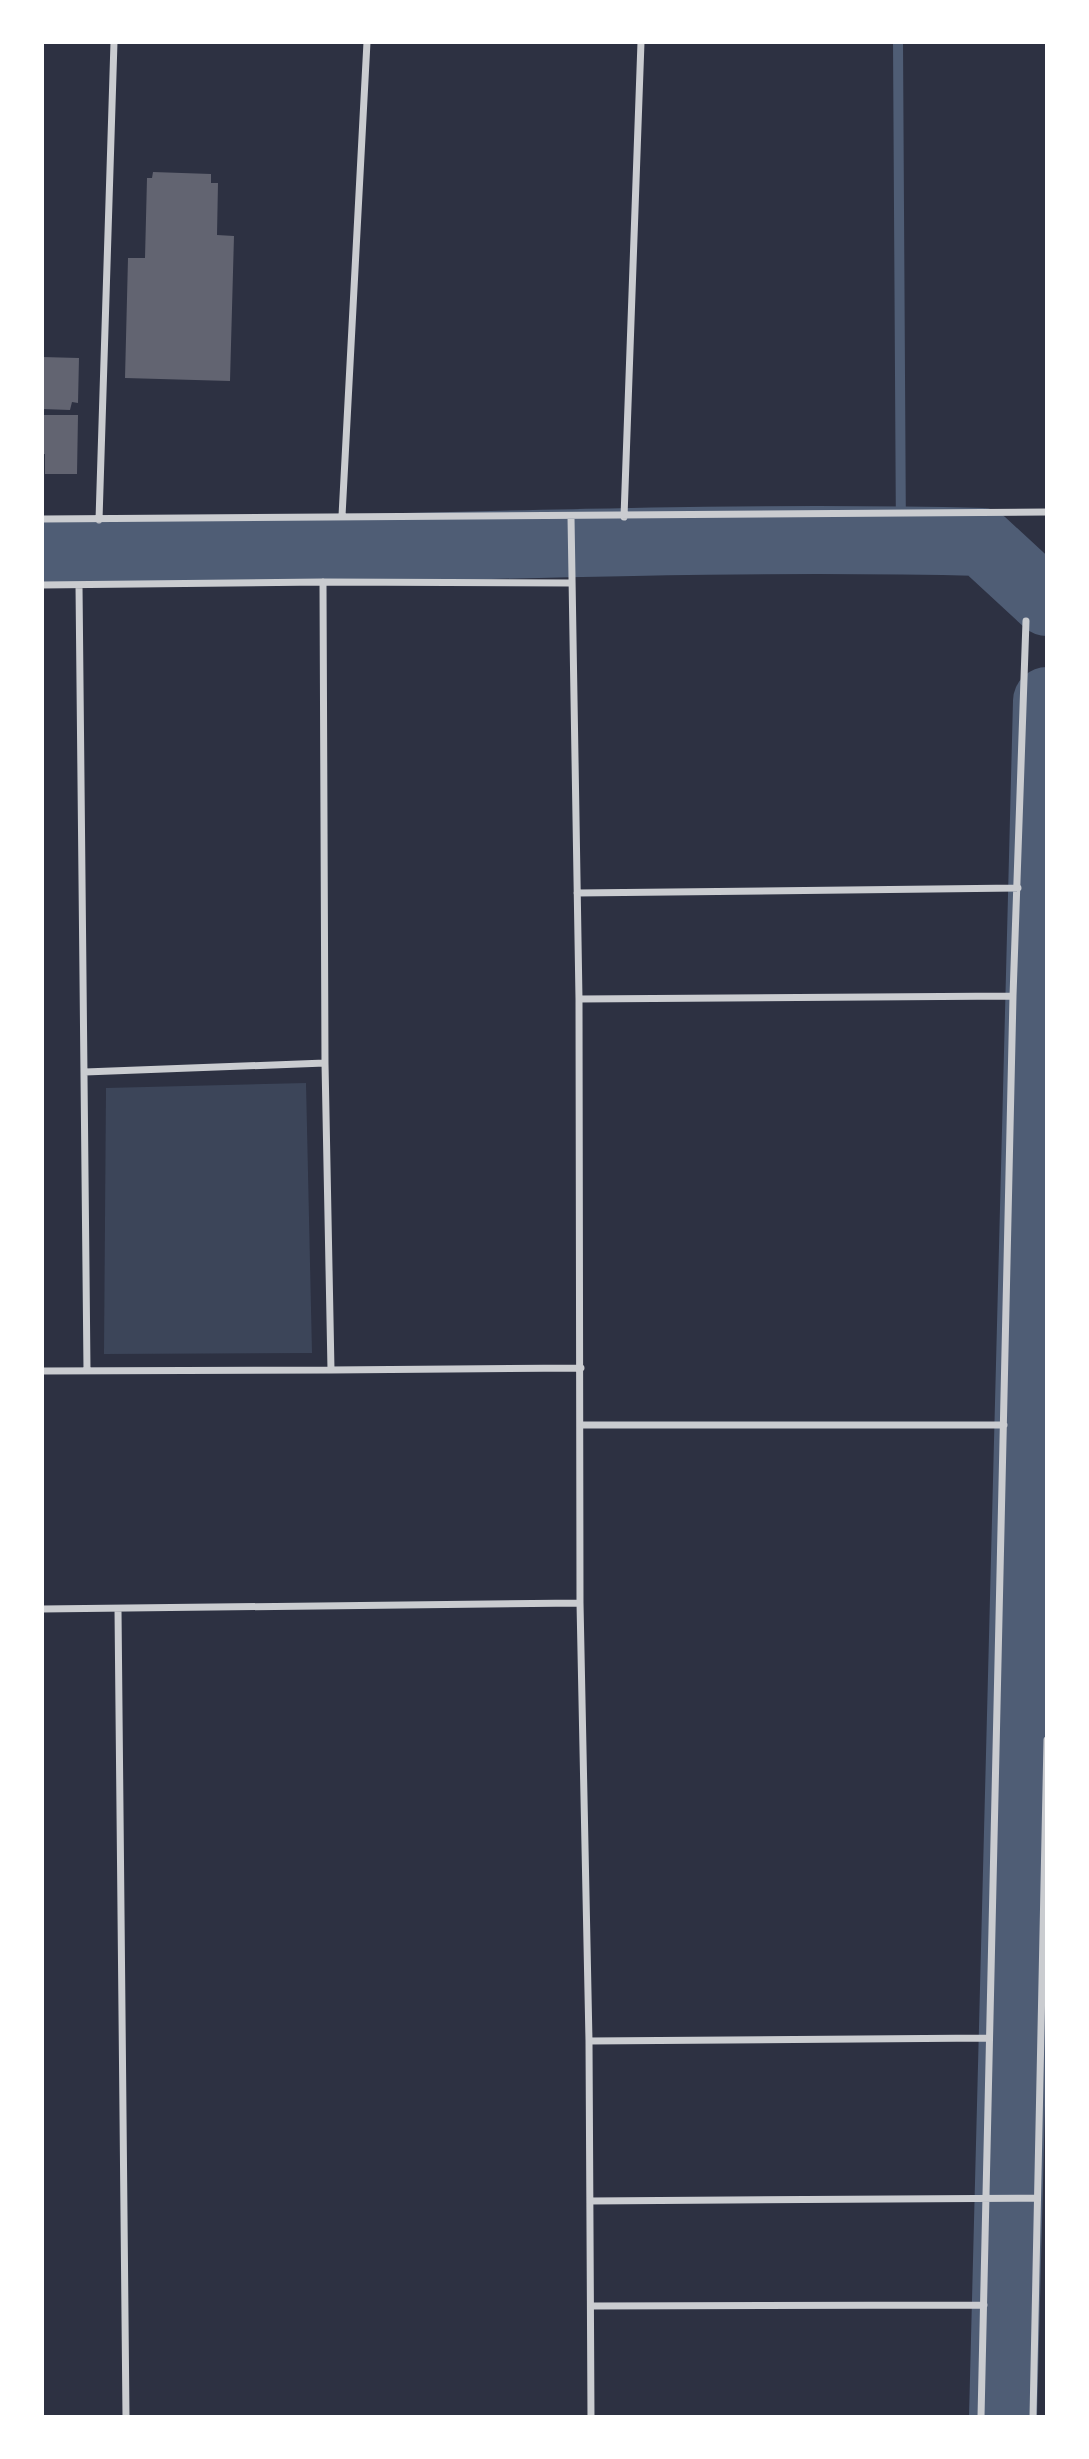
<svg xmlns="http://www.w3.org/2000/svg" width="1089" height="2459" font-family="'Alegreya Sans',sans-serif">
<rect width="100%" height="100%" fill="#2d3142"/>
<path fill="#3c4559" d="M306 1083 312 1353 104 1354 106 1088Z"/>
<g fill="none" stroke-linecap="round" stroke-linejoin="round">
<path stroke="#4f5d75" stroke-width="10" d="M898 42 901 540"/>
<path stroke="#4f5d75" stroke-width="68" d="M42 553C355 553 669 534 982 542L1047 602
M1003 2417 1047 701"/>
</g>
<path fill="#626471" d="M153 172 211 174V183H218L217 235 234 236 230 381 125 378 128 258H145L147 178H152Z
M42 357 79 358 78 403 72 402 70 410 42 409Z
M42 415H78L77 474H45V454H42Z"/>
<g fill="none" stroke-linecap="round" stroke-linejoin="round">
<path stroke="#caccd0" stroke-width="7" d="M342 516 367 42
M571 517 579 999 580 1603 589 2041 591 2417
M624 517 641 42
M42 519 1047 512
M99 520 114 42
M42 585 323 582 571 583
M79 585 87 1370
M577 893 1018 888
M579 999 1013 996
M85 1072 325 1063
M331 1370 581 1368
M42 1371 331 1370 325 1063 323 582
M581 1425H1004
M42 1609 580 1603
M118 1609 126 2417
M589 2041 989 2038
M590 2201 1037 2198
M591 2306 984 2305
M981 2417 1013 996 1026 621
M1033 2417 1047 1740"/>
</g>
<rect width="1089" height="2459" fill="none" stroke="#ffffff" stroke-width="88"/>
</svg>
